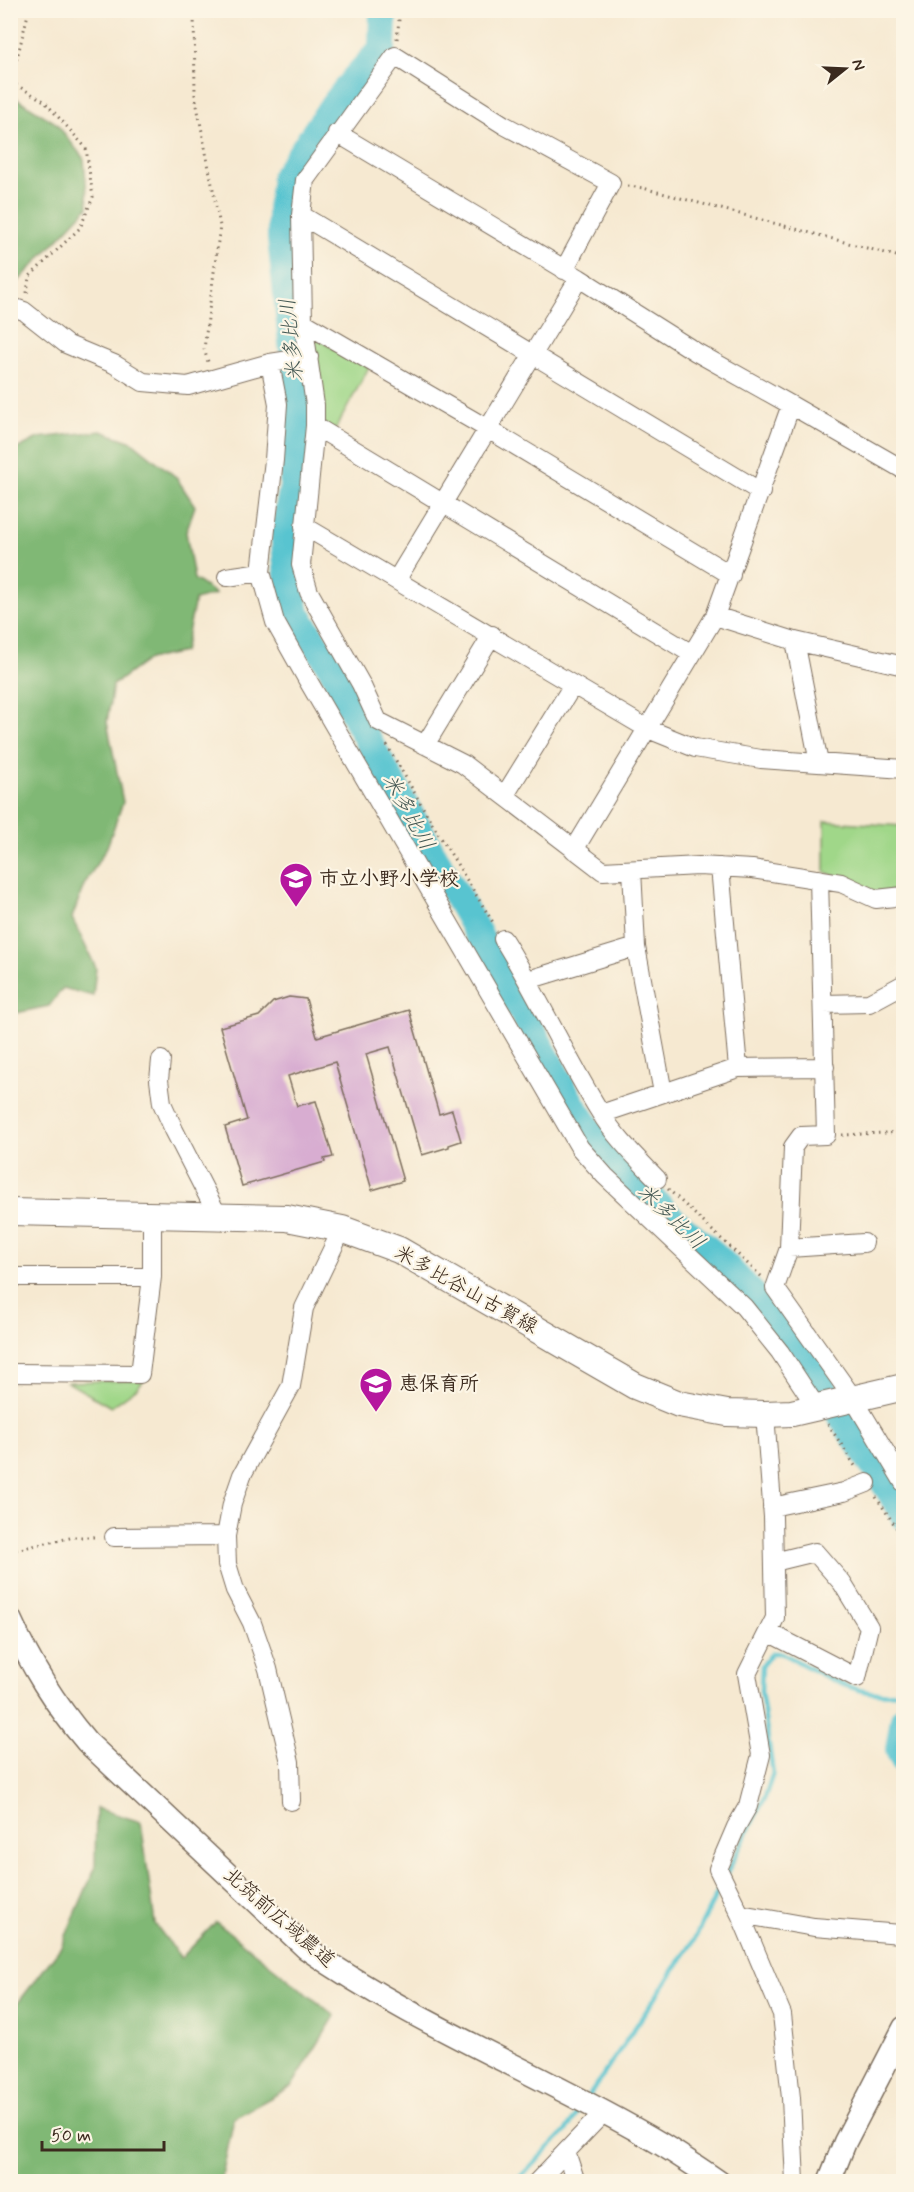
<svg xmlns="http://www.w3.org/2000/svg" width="914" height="2192" font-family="Mynerve,'Klee One',sans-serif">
<rect width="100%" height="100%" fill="#fcf5e5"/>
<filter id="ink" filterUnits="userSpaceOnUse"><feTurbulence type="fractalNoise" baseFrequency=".0167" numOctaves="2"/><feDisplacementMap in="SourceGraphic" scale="12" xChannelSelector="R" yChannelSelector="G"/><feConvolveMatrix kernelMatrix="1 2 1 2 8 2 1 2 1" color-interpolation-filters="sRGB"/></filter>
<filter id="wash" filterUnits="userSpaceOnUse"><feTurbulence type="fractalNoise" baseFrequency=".008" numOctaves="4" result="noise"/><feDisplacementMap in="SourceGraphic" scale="24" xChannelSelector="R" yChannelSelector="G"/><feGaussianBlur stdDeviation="1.35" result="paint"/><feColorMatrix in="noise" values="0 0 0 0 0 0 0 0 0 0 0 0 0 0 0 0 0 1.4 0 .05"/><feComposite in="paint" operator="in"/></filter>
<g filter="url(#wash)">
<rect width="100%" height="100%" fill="#f6e9d1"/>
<path fill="#a0d789" stroke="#6e8054" stroke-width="1.5" d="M310 335 369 367 334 432 322 425Z
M825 821 903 826V890L874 893 825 872Z
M144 1380 136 1389 111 1407 67 1382Z"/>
<path fill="#80b875" stroke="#5e714a" stroke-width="1.5" d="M11 95 56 123 84 159 88 207 11 289Z
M101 431 132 442 176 477 195 506 186 532 194 579 216 594 195 600 184 652 149 659 113 685 107 722 123 802 107 847 84 885 72 918 96 968 93 996 63 988 49 1006 11 1014V452L38 438Z
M96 1808 141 1822 155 1924 181 1958 216 1922 335 2016 292 2086 234 2118 222 2176 223 2181H11V2008H14L61 1947 95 1868Z"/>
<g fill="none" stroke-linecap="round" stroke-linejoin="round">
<path stroke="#58c4d0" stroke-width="4.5" d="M726 1875 765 1797 773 1773 761 1691 762 1665 772 1653H782C822 1674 856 1700 904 1692
M589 2096 694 1940 720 1887
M515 2182 566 2131 581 2108"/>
<path stroke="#58c4d0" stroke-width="28" d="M383 10 382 49 356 77 330 110 285 177 281 209V238L298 398 293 487 284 532 288 577 296 613 331 667 358 723 503 977 571 1103 602 1148 635 1182 673 1220 716 1256 758 1300 817 1379 891 1493 904 1516
M904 1719 899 1750 904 1760"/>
</g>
<g id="blocks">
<path fill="#d8add1" d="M289 997 306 999 317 1037 409 1010 439 1114 452 1110 461 1141 449 1145V1147L422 1155 390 1047 366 1054 403 1181 372 1190 335 1062 288 1076 297 1106 316 1101 333 1157 324 1159 325 1162 242 1186 225 1127 247 1120 220 1027 259 1016 273 1002Z"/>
</g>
</g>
<g filter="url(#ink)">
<use href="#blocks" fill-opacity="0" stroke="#7c6d5d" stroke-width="1.5"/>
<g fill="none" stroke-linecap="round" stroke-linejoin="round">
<g stroke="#7c6d5d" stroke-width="20">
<path id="minor" d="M337 133 579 278 696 352 791 405 904 470
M301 215 761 492
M564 270 611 183 504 125 395 56 305 180 301 215 303 322 315 405V426L301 565 309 592 361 684 378 721 463 764 603 871 699 866 752 869 841 883 876 899 904 896
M12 307 24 311 66 344 114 364 143 382 188 386 270 363 309 357
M303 322 488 429 731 575
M270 363 278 404 274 460 261 572 275 622 307 679 580 1148 605 1176 744 1307 780 1352 817 1408
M315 426 692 654
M304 526 648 729 695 748 761 759 904 769
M227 577 261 572
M397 579 579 278
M715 616 795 641 904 666
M795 641 819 763
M425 745 492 635
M505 795 573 685
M574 850 715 616 791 405
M720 867 738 1068
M632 870 636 947 663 1093
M819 879 826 1135 801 1136 793 1147 789 1248 775 1288 853 1398 904 1483
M503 939C538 995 565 1056 600 1112 615 1137 637 1158 657 1179
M528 980 636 947
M823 1004 869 1003 904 984
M161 1060 159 1080 162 1103 174 1130 218 1216
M601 1114 738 1068 825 1067
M789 1248 864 1243
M10 1277H152
M10 1373 140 1374 152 1277V1215
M765 1414 773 1517 775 1618 747 1674 761 1755 748 1806 736 1827 718 1869 740 1914 782 2014 791 2098 795 2182
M772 1507 844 1492 867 1483
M114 1537 226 1536
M768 1632 857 1678 869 1627 842 1583 815 1552 774 1562
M291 1801 290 1762 268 1669 252 1623 235 1590 227 1564 226 1536 232 1504 242 1475 291 1386 304 1308 342 1229
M740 1914 814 1927 901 1934
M566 2152 576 2182
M537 2182 603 2113"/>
</g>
<g stroke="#7c6d5d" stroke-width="25">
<path id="tertiary" d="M10 1619C31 1666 54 1703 87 1742L306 1948C417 2026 545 2075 661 2144 681 2156 700 2169 719 2182
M829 2182 845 2142 904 2028"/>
</g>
<g stroke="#7c6d5d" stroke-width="28">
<path id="secondary" d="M10 1212 287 1218 342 1229 399 1250 635 1386 679 1404 727 1413 765 1414 792 1413 904 1387"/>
</g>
<path stroke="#7c6d5d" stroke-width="3" stroke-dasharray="1.5 4.5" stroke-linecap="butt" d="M194 10 195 95 220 226 204 349 209 365
M891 10 904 24
M397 39 400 10
M628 186 643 188 904 258
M27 293 29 277 80 228 93 197 86 148 44 101 11 82 29 10
M387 745 433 825 494 924
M842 1135 904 1132
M668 1189 762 1277
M828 1424 857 1469
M876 1497 904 1539
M10 1551 74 1537H97"/>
<use href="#minor" stroke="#fff" stroke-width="18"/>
<use href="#tertiary" stroke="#fff" stroke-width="22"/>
<use href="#secondary" stroke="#fff" stroke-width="26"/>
</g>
</g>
<defs>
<g id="school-pin" transform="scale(1.725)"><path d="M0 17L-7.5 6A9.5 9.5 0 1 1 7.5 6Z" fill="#b5179e" stroke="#fcf5e5"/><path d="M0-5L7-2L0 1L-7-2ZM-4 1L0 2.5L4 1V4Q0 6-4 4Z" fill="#fff"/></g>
</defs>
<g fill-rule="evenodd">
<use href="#school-pin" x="296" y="879"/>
<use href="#school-pin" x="376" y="1384"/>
</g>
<g text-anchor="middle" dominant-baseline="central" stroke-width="4.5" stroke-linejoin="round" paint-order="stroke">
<g font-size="20" font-weight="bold" fill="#3b2a1e" stroke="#fcf5e5" text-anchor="start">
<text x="319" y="879">市立小野小学校</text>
<text x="399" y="1384">恵保育所</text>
</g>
<g font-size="20" fill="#3b2a1e" stroke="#fcf5e5">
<text transform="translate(466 1290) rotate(29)">米多比谷山古賀線</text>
<text transform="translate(279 1918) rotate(41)">北筑前広域農道</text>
</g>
<g font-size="21" font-style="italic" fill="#445853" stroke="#fcf5e5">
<text transform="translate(292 340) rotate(-96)">米多比川</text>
<text transform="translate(408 812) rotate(61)">米多比川</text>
<text transform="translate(671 1217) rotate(44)">米多比川</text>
</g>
</g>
<rect width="914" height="2192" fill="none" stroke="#fcf5e5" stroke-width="36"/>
<g transform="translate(845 69) rotate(72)" stroke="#fcf5e5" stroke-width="4.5" paint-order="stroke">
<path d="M0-4.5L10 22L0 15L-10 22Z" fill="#3b2a1e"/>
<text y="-9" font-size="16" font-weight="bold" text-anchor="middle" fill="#3b2a1e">N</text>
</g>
<path d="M42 2141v9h122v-9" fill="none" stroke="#3b2a1e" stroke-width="3"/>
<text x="51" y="2141" font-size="18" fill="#3b2a1e" stroke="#fcf5e5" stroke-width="4.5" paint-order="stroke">50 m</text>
</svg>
